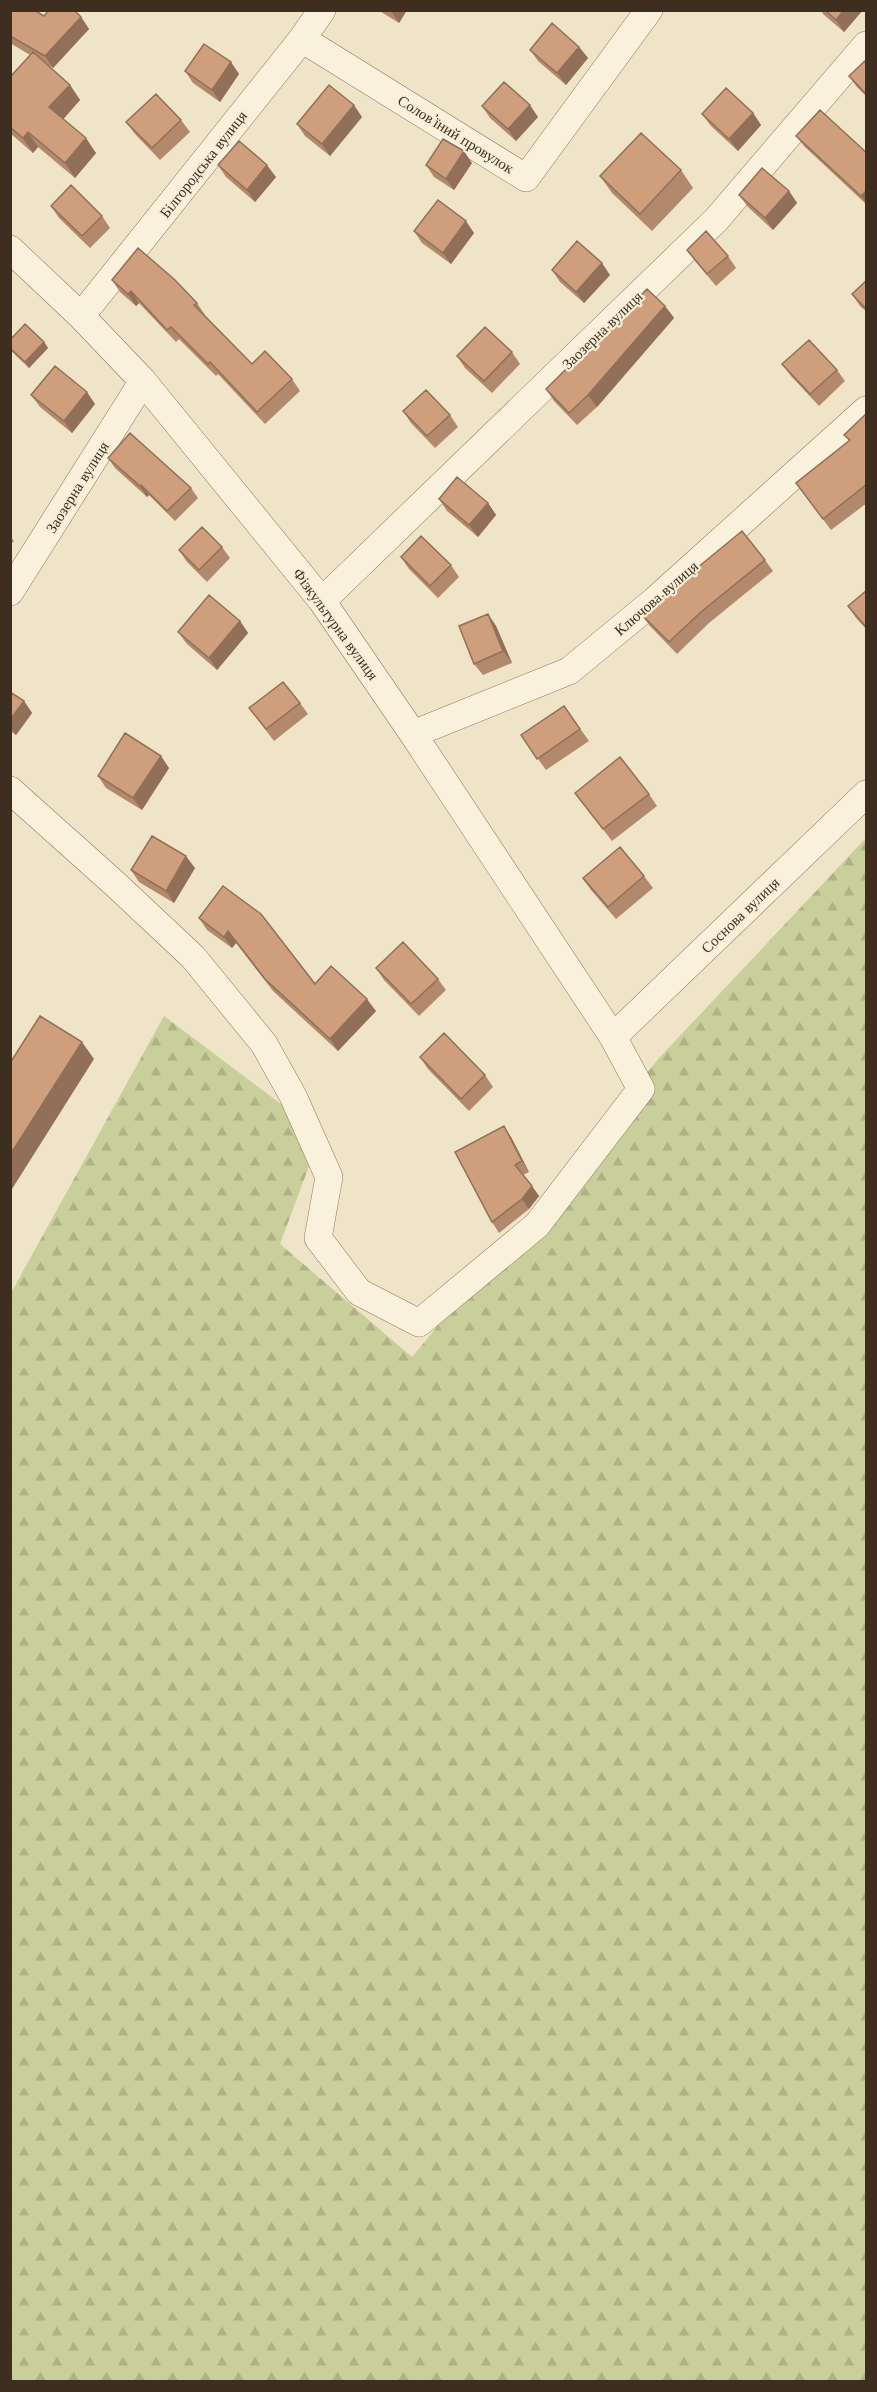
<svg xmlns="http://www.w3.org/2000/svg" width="877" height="2392" font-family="'Libre Baskerville',serif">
<defs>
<pattern id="forest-firs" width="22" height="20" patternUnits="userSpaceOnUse" patternTransform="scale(1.5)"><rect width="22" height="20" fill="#c9cf9b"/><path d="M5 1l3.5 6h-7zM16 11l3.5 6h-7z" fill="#aeb285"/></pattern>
</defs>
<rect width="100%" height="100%" fill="#f0e4c8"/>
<path fill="url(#forest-firs)" d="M866 838V2381L11 2382V1293L164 1016 321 1134 280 1244 412 1357 660 1057Z"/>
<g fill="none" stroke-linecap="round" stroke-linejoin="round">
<g stroke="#8d765c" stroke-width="28">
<path id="minor" d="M302 39 526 178 649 10
M10 249 81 316 143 381 322 601 413 734 613 1037 641 1089 537 1225 419 1323 359 1292 318 1238 329 1177 293 1096 264 1044 193 957 114 883 10 790
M81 316 302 39 322 10
M10 592 143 381
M322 601 716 220 866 45
M413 734 569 671 654 601 866 410
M613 1037 866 794"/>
</g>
<use href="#minor" stroke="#faf1dc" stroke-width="27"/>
</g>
<path fill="#b2896c" d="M10 10 44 16 81 17 89 29 53 68 46 64 70 85 80 100 63 119 96 153 75 178 38 147 33 153 10 133V77L30 55 10 43Z
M378 10H407L399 23Z
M821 10H863L844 32 823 14Z
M579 47 588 58 566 85 538 61 530 50Z
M867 59V97L857 87 849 76Z
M185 71 239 74 220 102 193 83Z
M482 106 538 117 516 141 490 118Z
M753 113 761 125 738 151 711 126 702 114Z
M362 117 330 156 305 136 297 124Z
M181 120 190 132 160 160 135 134 126 122Z
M796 136 867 153V205L805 147Z
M472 163 454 190 434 177 426 165Z
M218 165 276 177 255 202 226 177Z
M681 170 693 188 652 231 612 193 600 176Z
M789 191 797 203 773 230 748 207 739 195Z
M51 206 102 216 110 228 90 248 59 218Z
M414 231 474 233 451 264 422 243Z
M687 250 728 256 736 268 716 286 696 262Z
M552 270 610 275 584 303 560 282Z
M112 280 197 303 205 315 204 316 252 364 292 379 300 391 265 424 218 374 216 376 179 339 176 342 139 303 136 306 120 292Z
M867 280V312L860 306 852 294Z
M665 306 674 318 597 407 577 425 554 401 546 389Z
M10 340 44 342 48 348 29 368 10 350Z
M512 352 520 364 492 393 465 368 457 356Z
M782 364 837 370 845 381 819 406 791 376Z
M31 395 95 404 72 433 40 407Z
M403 411 450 415 458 427 435 448 411 423Z
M867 413V503L831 530 796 483 849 441 844 435Z
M108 458 191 488 198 498 175 521 149 495 147 497 115 468Z
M439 499 488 503 496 515 478 537 447 511Z
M10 536 14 541 10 545Z
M222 547 230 558 207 582 187 562 179 550Z
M401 557 451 565 459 577 438 598 409 569Z
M765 560 773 571 709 623 677 654 649 625 641 614Z
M867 590V630L856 618 848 606Z
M488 614 496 626 512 663 483 675 474 664Z
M240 621 248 633 217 670 187 644 178 632Z
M10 692 24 701 32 713 16 735 10 731Z
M300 703 308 714 274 741 249 708Z
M564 706 589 741 546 770 521 735Z
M169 768 142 810 106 788 98 776Z
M575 793 649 794 657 806 612 841Z
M195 868 174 903 139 882 131 870Z
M644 876 653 888 616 919 591 890 583 879Z
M199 918 315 984 376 1011 338 1051 273 991 236 943 232 948 207 930Z
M376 968 438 979 446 990 419 1016 384 980Z
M420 1057 485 1075 493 1087 469 1111 428 1069Z
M511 1137 529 1172 523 1175 539 1196 529 1209 499 1233 492 1222Z"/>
<path fill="#916f58" d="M391 10H407L399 23 391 11Z
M844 10H863L844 32 836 20Z
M81 17 89 29 53 68 45 56Z
M579 47 588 58 566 85 557 73Z
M231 62 239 74 220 102 212 90Z
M70 85 80 100 60 123 49 107Z
M354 105 362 117 330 156 322 144Z
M530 105 538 117 516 141 508 129Z
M753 113 761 125 738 151 729 139Z
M28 132 38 147 33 153 23 138Z
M86 138 96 153 75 178 65 163Z
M464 151 472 163 454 190 446 179Z
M267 165 276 177 255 202 247 190Z
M867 190V204L861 196Z
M789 191 797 203 773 230 765 218Z
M466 221 474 233 451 264 443 253Z
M602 263 610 275 584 303 576 292Z
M131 291 139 303 136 306 128 294Z
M665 306 674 318 597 407 588 395Z
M44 342 48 348 29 368 25 362Z
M87 392 95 404 72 433 64 421Z
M141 485 149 495 147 497 140 486Z
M488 503 496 515 478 537 469 525Z
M488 614 496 626 512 663 503 651Z
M240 621 248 633 217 670 209 658Z
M24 701 32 713 16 735 10 727V720Z
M161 756 169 768 142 810 133 798Z
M186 856 195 868 174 903 166 891Z
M228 931 236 943 232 948 224 937Z
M367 999 376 1011 338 1051 330 1039Z
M82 1042 94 1059 12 1189 10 1187V1155Z
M504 1126 511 1137 529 1172 522 1161Z
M532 1186 539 1196 529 1209 522 1199Z"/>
<path fill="#cf9f7d" stroke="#916f58" stroke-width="1.5" d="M10 10H34L44 16 49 10H74L81 17 45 56 10 36Z
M825 10H844L836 20Z
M552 23 579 47 557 73 530 50Z
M204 44 231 62 212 90 185 71Z
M33 52 70 85 49 107 86 138 65 163 28 132 23 138 10 127V77Z
M867 59V95L849 76Z
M504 82 530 105 508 129 482 106Z
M329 85 354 105 322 144 297 124Z
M726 88 753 113 729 139 702 114Z
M156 94 181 120 152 148 126 122Z
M820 110 867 153V190L861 196 796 136Z
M641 133 681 170 640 214 600 176Z
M443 139 464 151 446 179 426 165Z
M239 141 267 165 247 190 218 165Z
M762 168 789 191 765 218 739 195Z
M71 185 102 216 82 236 51 206Z
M438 200 466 221 443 253 414 231Z
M706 231 728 256 707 274 687 250Z
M577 241 602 263 576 292 552 270Z
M138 248 175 280 197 303 194 305 252 364 265 351 292 379 257 412 210 362 208 364 171 327 167 330 131 291 128 294 112 280Z
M867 280V310L852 294Z
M647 289 665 306 588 395 569 413 546 389Z
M25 324 44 342 25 362 10 348V340Z
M485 327 512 352 484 381 457 356Z
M809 340 837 370 810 394 782 364Z
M55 366 87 392 64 421 31 395Z
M426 390 450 415 427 436 403 411Z
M867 413V484L823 519 796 483 850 440 844 435Z
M130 433 191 488 167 511 141 485 140 486 108 458Z
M457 477 488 503 469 525 439 499Z
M202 527 222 547 199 570 179 550Z
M742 531 765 560 701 612 669 642 641 614Z
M421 536 451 565 430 586 401 557Z
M867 590V628L848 606Z
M209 595 240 621 209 658 178 632Z
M488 614 503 651 474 664 459 626Z
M283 682 300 703 266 729 249 708Z
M10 692 24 701 10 720Z
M564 706 580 729 537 759 521 735Z
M125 733 161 756 133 798 98 776Z
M620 757 649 794 603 829 575 793Z
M152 836 186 856 166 891 131 870Z
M620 847 644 876 608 907 583 878Z
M223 886 261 914 315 984 331 966 367 999 330 1039 265 979 228 931 224 937 199 918Z
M403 942 438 979 411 1004 376 968Z
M40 1016 82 1042 10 1155V1063Z
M444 1033 485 1075 461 1099 420 1057Z
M504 1126 522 1161 515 1165 532 1186 522 1199 492 1222 455 1152Z"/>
<g text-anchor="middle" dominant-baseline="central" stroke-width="4.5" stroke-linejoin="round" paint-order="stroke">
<g font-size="15" fill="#3d2e20" stroke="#f7eed8">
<text transform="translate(456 134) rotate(32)">Соловʼїний провулок</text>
<text transform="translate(203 164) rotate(-52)">Білгородська вулиця</text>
<text transform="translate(602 330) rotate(-44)">Заозерна вулиця</text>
<text transform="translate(77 487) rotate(-58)">Заозерна вулиця</text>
<text transform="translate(656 598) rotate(-41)">Ключова вулиця</text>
<text transform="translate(336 624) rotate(54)">Фізкультурна вулиця</text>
<text transform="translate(740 915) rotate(-44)">Соснова вулиця</text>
</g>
</g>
<rect width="877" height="2392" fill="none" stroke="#3d2e20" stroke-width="24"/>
</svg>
